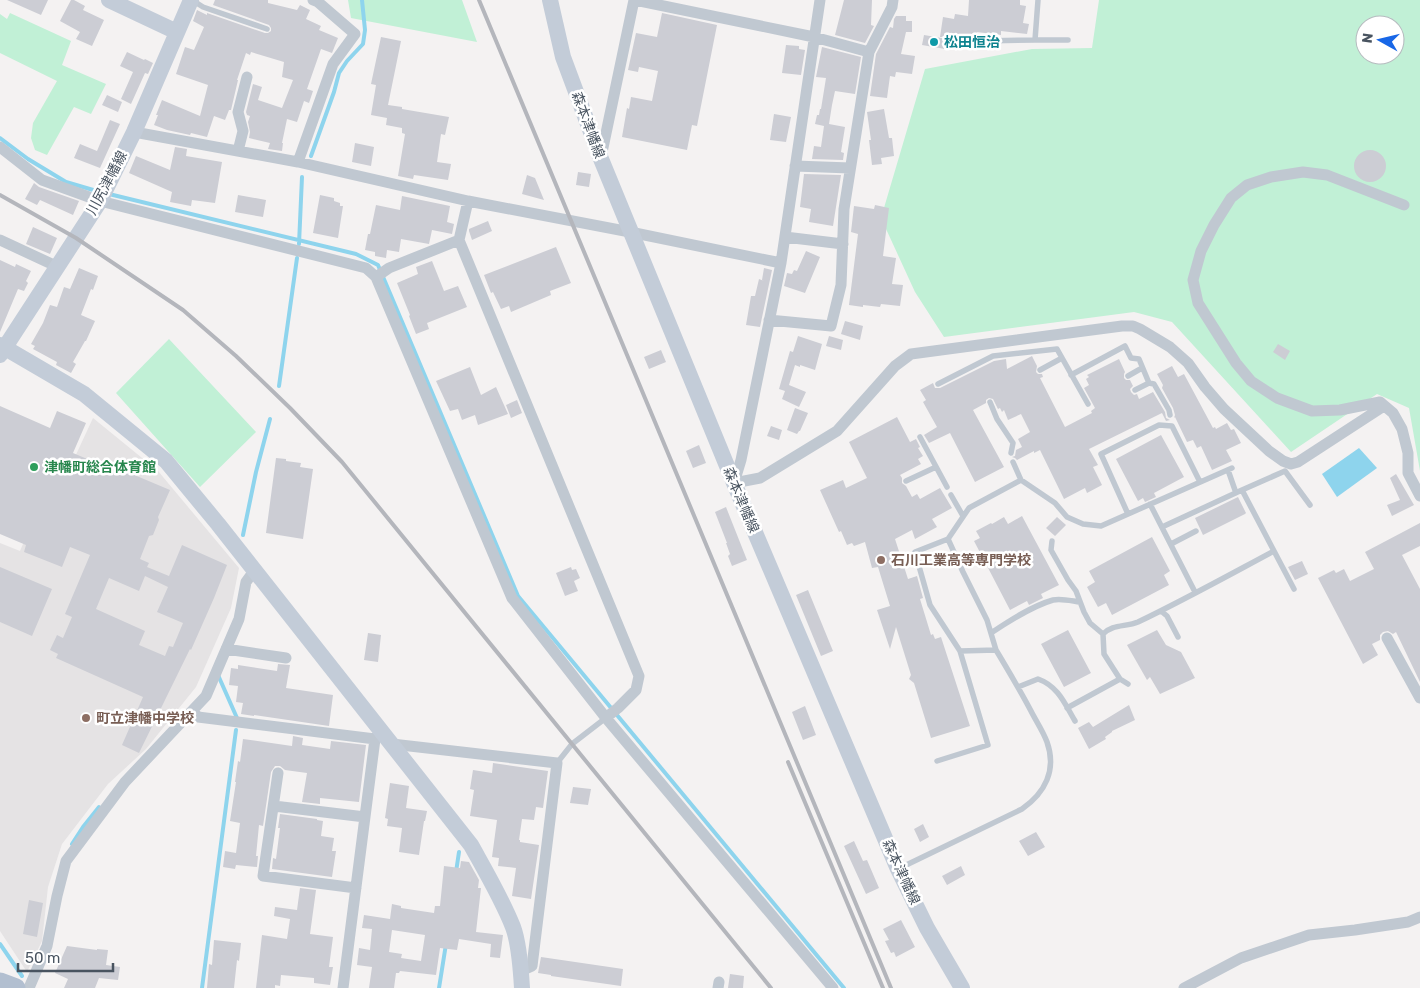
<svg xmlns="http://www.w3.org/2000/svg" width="1420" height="988" font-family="Rubik,'Noto Sans JP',sans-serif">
<rect width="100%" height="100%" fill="#f4f2f2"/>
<path fill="#e5e3e4" d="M93 418 158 471 239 568 231 608 196 687 146 749 108 784 62 844 48 887 42 941 27 972 0 931V543L20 551 38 509 49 513Z"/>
<path fill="#c1f0d6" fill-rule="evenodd" d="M348 0H462L477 42 351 18Z
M1099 0H1420V471L1409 408 1377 394 1291 452 1172 322 1134 312 944 337 915 292 881 218 925 69 1032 49 1092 48ZM1365 25H1395V55H1365Z
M10 13 71 41 62 65 106 84 91 114 74 107 47 155 35 150 31 138 33 123 57 81 0 53V14L7 19Z
M169 339 256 432 200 487 116 393Z"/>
<path fill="#8ed4ed" d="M1359 448 1377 468 1337 497 1322 474Z"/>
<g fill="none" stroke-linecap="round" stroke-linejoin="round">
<path stroke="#8ed4ed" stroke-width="4" d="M0 138 28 159 66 182 100 192
M311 156 334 92 339 73 347 61 363 44 365 30 362 0
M109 194 356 254 378 265 518 596 844 988
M299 244 302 177
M279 386 297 258
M243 535 256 472 270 419
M218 675 237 718
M72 844 83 827 99 807
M456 872 459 852
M0 944 22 976
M202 988 236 730
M439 988 446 944"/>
</g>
<path fill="#cccdd4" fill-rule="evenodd" d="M7 0H48L41 15Z
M71 0H74L85 6 83 10 104 20 92 46 76 39 80 32 60 21Z
M215 0H268V3L297 10 300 5 310 10 306 19 321 26 319 30 338 38 332 53 321 49 307 89 313 91 309 103 304 101 297 122 287 119 282 143H283L282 151 268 149 270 143 249 138 250 132 248 122 250 116 247 115 246 112 253 84 262 87 258 100 282 108 293 80 282 77 284 62 251 52 250 55 246 53 237 80H238L231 110H229L225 120 214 116 207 137 191 133 190 135 167 130 154 125 158 115H156L162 100 200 116 208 85 176 74 185 47 194 50 204 27 193 21 197 10 207 15V13L265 33H268L271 31V28L269 25 213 5Z
M844 0H872L871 25 874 26 865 43 835 35Z
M969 0H1020V5L1026 6 1023 23 1029 24 1027 34 1001 31V35L977 32 978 38 976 42 965 43V37H940L943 17 954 19 955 14 968 16Z
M662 13 717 25 697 126 692 125 687 150 622 137 627 108 629 109 631 97 652 101 658 71 639 67 638 72 628 70 636 33 657 37Z
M896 16H906V21H912V32H906L901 54 915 56 912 74 896 72 895 77 890 76 887 98 870 96 876 54 890 27 893 28 894 19Z
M924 35 947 39 945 49 922 45Z
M381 37 401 41 388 105 402 107V109L449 117 445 135 441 134 437 162 451 164 448 180 414 175 413 179 398 176 405 134 402 133V128L386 125 387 118 371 115 376 85 371 84Z
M786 45 799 46V49L805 50 801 75 782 73Z
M822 47 861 57 855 94 835 91 832 105 829 124 845 127 841 152 844 153 843 160 811 159H812L814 146 821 147 824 126 815 124 817 115H819L820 109H821L826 78 816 77Z
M127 52 144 60 145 59 153 63 148 74 145 73 131 104 121 99 133 72 120 66Z
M107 95 122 102 118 112 102 105Z
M884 109 889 138H892L894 156 881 158 882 164 872 165 869 140H871L867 112Z
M774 114 791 117 786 142 770 140Z
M110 120 120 124 100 168 74 158 80 144 97 151Z
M355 143 374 147 371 166 352 162Z
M175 147 187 149 186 156 222 162 215 203 192 200 191 206 170 202 172 192 129 173 136 156 170 170Z
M1354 166a16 16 0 1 1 32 0a16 16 0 1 1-32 0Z
M578 172 591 174 589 187 576 185Z
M804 174 841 175 833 226 809 222 811 209 800 207Z
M527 175 535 178 544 200 522 194Z
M34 183 39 187 79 201 73 215 40 200 37 205 25 199Z
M238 195 266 200 263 217 235 212Z
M320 195 334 198V201L340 203V206H343L338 238 313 233Z
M402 196 450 206 447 222 454 224 452 234 432 230 429 244 401 239 399 252 387 250 386 258 375 256V252L365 250 368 234H370L376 205 400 210Z
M875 205 889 208 883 256 896 258 892 284 903 285 900 306 881 304 880 307 863 305V307L849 305 858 234 851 232 854 206 874 209Z
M488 221 492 231 472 240 469 231V229Z
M33 227 57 238 50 254 26 244Z
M556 247 571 283 550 291 551 295 511 312 509 306 501 309 493 292 491 293 484 275Z
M806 251 820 257 805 293 784 286 787 273 792 274 794 270 797 271Z
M0 260 15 267 16 264 31 271 26 281 28 283 24 291 18 289 0 332Z
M432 261 444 291 458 286 467 307 427 323 429 329 416 334 409 316 410 315 397 283 418 274 416 267Z
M79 268 98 276 93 290 91 289 81 315 95 321 86 341H85L73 362 76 364 71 373 56 365 57 362 33 349 35 346 31 344 43 323 50 305 57 307 64 287 70 289Z
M764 268 772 270 760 327 746 325 751 296H755L759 279 764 281 762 280Z
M845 321 863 326 860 340 841 334Z
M798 336 822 344 815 370 800 365V367L795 365 789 385 806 392 799 407 782 399 785 391 779 389 790 351 793 352Z
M829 336 843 340 841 350 826 346Z
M1278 344 1290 351 1285 360 1273 352Z
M661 350 666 362 649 369 644 357Z
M1032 356 1037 366 1036 372 1038 374H1042L1043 377 1040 378 1065 427 1092 413 1091 411 1095 408 1084 388 1089 385 1086 379 1089 377 1087 375 1119 359 1125 372 1124 374V378L1126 380H1130L1133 386 1130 389 1131 392 1134 395 1137 394 1139 399 1153 392 1165 412 1166 418 1170 420 1166 421 1162 413 1089 449 1098 465 1093 467 1102 485 1087 493 1085 488 1064 499 1040 450 1034 453V451L1017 460 1015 458 1012 457 1015 456 1016 450 1022 447 1018 439 1030 432 1021 414 1008 420 1004 410 1002 412 1000 408 998 409 993 399 989 398 986 400V403L973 410 1004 467 975 482 950 433 929 443 924 435 937 427 923 402 926 400 920 390 933 383 935 388H940L994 361 1006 359 1007 369Z
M1172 366 1178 377 1184 374 1213 428 1215 427 1216 429 1227 423 1231 430 1234 429 1241 443 1226 450 1232 461 1212 470 1201 446 1197 448 1193 440 1187 442 1175 417 1174 418 1175 415 1173 408 1162 388 1163 385 1157 374Z
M470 367 481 395 496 387 508 414 478 425 475 415 462 420 458 409 450 411 436 381Z
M517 400 522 413 511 418 506 405Z
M0 406 50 428 57 411 86 423 73 453 92 461 94 458 170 490 158 517 159 520 153 535 149 536 140 559 149 563 147 567 169 576 182 545 227 565 214 598 191 650 190 649 139 753 122 745 143 697 56 658 58 654 50 650 57 635 63 638 72 617 65 614 90 555 70 547 62 567 24 552 26 545 0 534ZM145 576 168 587 157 612 183 623 173 647 169 646 165 656 139 645 145 631 96 609 109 578 139 591Z
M795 408 808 413 800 431H799L797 434 787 430Z
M897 417 910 442 916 439 920 447 918 448 923 456 918 459 921 464 900 475 902 478V483L906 486 912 497 917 494 920 499 940 488 952 508 932 519 937 527 915 539 912 530 895 539 908 579 917 576 923 598 920 599 931 635 933 634 935 639 941 637 970 726 931 738 914 683 909 679 911 675 896 627 890 649 877 610 890 606 878 567 872 568 865 542 854 546 852 543 847 545 841 531 839 532 820 490 843 480 846 488 867 478 849 442Z
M771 426 782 430 779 440 767 436Z
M1161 435 1184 477 1154 493 1156 497 1145 502 1143 498 1138 501 1116 459Z
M699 445 706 463 693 468 686 451Z
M276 458 286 459V461L301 463 300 467 313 469 303 539 266 533Z
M1396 474 1414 505 1392 516 1387 505 1400 500 1390 478Z
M1238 497 1246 513 1245 514 1203 535 1195 518Z
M726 507 747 560 732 566 728 556 730 554 726 543H727L715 512Z
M1022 516 1059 585 1041 594 1043 598 1029 605 1027 601 1010 610 974 541 980 538 976 531 991 523 992 524 1004 517 1008 524Z
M1057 517 1066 525 1055 536 1046 528Z
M1420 523V546L1402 555 1420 589V682L1396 632 1393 634 1388 631 1383 632 1380 635V640L1372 644 1378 655 1363 664 1318 578 1334 570 1336 573 1344 569 1350 581 1374 569 1365 552Z
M1152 537 1170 571 1164 575 1169 585 1112 615 1106 603 1098 607 1087 587 1095 582 1089 571Z
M1302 561 1308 574 1295 580 1288 567Z
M0 567 52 589 32 636 0 622Z
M571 567 572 570 576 569 580 578 574 581 578 591 565 596 556 573Z
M808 590 833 651 821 656 796 595Z
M1068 630 1091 673 1064 687 1041 644Z
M1157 630 1166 645 1181 652 1195 678 1160 694 1150 677 1147 680 1127 645Z
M368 633 381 635 378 662 364 660Z
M278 664 290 665 286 688 333 695 329 726 254 715V716L241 714 243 703 236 702 238 686 229 685 231 668 238 669V665L277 671Z
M1129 705 1135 720 1112 731V732L1105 737 1106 739 1089 749 1078 728 1089 722 1093 727Z
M805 706 816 735 803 740 792 712Z
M293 736 303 738 302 745 330 749 331 741 366 745 359 802 320 798V804L302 802 307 773 285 770 280 766H275L271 772 263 826 259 825 256 856H258L257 867 236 865 235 869 223 867 225 851 236 853 240 823 230 821 236 782H235L238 761 240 762 243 739 292 746Z
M493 763 548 771 543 808 536 807 534 820 522 819 519 840H520V842L539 845 531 899 512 896 516 868 498 866 499 858 492 857 497 820 470 816 474 790 470 789 473 770 492 773Z
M390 783 409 786 406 808 427 811 425 821H424L419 855 399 852 402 828 387 826 388 819 385 818Z
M573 787 591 789 588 805 570 803Z
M280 814 317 819V820L323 821 321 836 334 838 332 851H336L332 877 272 869 273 858 276 859 280 828H278Z
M923 824 929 837 920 842 914 829Z
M1036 832 1045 847 1028 856 1019 841Z
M854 841 863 861 867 860 879 888 866 894 844 846Z
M461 861 469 862 479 880 478 888H481L476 932 503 935 500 958 490 957 491 944 459 939 457 950 440 948 436 975 400 971 399 973H396L394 988H369L372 967 357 965 359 948 370 950 372 929 362 928 364 915 390 919 392 904 401 906V908L434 913 435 906H440L444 866 460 868ZM392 930 425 935 421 961 401 958 402 954 389 952Z
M961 866 965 875 947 885 942 876Z
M300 888 316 890 310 934 333 937 329 967H333L330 985 314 983V978L281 975 280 986 275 985V988H256L262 935 287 939 290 919 274 916 275 907 297 910Z
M29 900 43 903 37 937 23 934Z
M901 920 915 947 896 957 894 952 891 953 885 941 889 940 883 929Z
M214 940 241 943 239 961 237 960 234 988H207L209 964 212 965Z
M67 946 97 950V949L108 950 106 965 120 967 118 980 99 978 95 988H64L68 979 55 973Z
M541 957 623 969 621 986 551 976V975L538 973Z
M730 974 744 976 743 988H728Z"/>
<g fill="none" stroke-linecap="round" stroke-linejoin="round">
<path stroke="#c0c8d1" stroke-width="5.5" d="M192 0 203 7 267 29
M1035 40H1068
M981 41 1035 40 1038 0
M1040 370 1062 358
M1071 375 1125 346 1131 358 1139 359 1149 383 1154 384 1169 410 1170 415
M1128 376 1142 368
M938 384 993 356 1057 349 1088 404
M1135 390 1149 383
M990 402 997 419 1013 443 1011 453
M920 437 947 487
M1013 462 1021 480
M1228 470 1236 493
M906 481 936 467
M1242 490 1274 551
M951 495 963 516
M1150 504 1195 592
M1128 514 1101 454 1159 425 1172 426 1200 482
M1162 527 1242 490 1285 471 1310 505
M948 539 969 508 1021 480 1055 503 1067 517 1083 524 1101 526 1232 468
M1052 541 1051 550 1068 580 1076 591 1084 612 1090 623 1103 634
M1171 544 1196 531
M1161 611 1167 616 1178 637
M991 633C1009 621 1032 606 1053 600 1061 598 1072 601 1080 602
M960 651 930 605 915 552 948 539 963 572 987 620 996 650
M1120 679 1104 654 1103 634C1112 624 1126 627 1138 622 1184 600 1229 575 1274 551L1294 589
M1018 687 1038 679C1058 686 1065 704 1075 721
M1067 708 1120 679 1128 684
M557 763 572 744 607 717
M900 868 1022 809C1045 793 1057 770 1047 742 1043 731 1036 721 1031 711 1020 690 1008 670 996 650L960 651 988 745 937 761"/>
<path stroke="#c0c8d1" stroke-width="11" d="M635 0 814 37 869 52
M820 0 781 263 741 460 734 483 760 478 837 431 895 366 911 354 1122 326H1133L1140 329 1170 347 1188 363 1205 387 1224 409 1269 451 1283 461 1291 464 1298 462 1384 406
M134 132 298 162 468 201 630 232 781 263
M0 147 42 180 100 201 366 268 376 277 512 598 606 718 833 988
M238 151 243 131 238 112 247 77
M601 157 634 0
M298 162 333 64 355 34 318 2 313 0
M795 166 850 168
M468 201 459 240 639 676 636 690 618 708 608 716
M1404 205 1327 175 1303 172 1271 177 1247 185 1231 198 1214 225 1201 251 1193 280 1198 303 1236 363 1251 381 1277 398 1312 411 1340 410 1380 402 1393 413 1402 429 1408 453V473L1420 496
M785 237 843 244
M0 240 56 266
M376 277 389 268 459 240
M769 320 831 326 841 285 844 209 869 52 892 7 893 0
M1387 638 1420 698
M226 649 286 658
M192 711 198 717 375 739
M392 744 557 763 532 966 521 971
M278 773 263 876 356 888
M274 806 365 817
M29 988 47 946 57 896 66 861 125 782 206 696 239 619 246 582 254 571
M343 988 375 739 381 731
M718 988 719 982
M1184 988 1241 958 1309 935 1355 930 1408 922 1420 917"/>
<path stroke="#c3ccd8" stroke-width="16" d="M109 0 177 32
M550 0 563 57 601 159 734 483 898 869 927 928 962 988
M0 345 84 394 166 461 218 524 471 845C486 872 502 899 513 927 519 943 521 971 522 988
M0 355 100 201 134 132 191 0"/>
<path stroke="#b2bfd0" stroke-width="19" d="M0 982 16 988"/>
<path stroke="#b4b6bc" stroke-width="4" d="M479 0 891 988
M0 195 76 238 183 310 236 356 290 408 342 462 771 988
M788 762 883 988"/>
</g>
<circle fill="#0f9aa8" stroke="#fff" stroke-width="2" cx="934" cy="42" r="5"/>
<circle fill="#2e9e5b" stroke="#fff" stroke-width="2" cx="34" cy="467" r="5"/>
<g fill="#8d6e63" stroke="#fff" stroke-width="2">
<circle cx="881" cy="560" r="5"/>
<circle cx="86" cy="718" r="5"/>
</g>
<g text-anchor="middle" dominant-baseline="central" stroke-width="5" stroke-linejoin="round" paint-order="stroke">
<g font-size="14" font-weight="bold" fill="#0d838f" stroke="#fff" text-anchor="start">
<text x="944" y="42">松田恒治</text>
</g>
<g font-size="14" fill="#495460" stroke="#fff">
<text transform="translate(588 125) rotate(70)">森本津幡線</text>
<text transform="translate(107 183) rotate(-62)">川尻津幡線</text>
<text transform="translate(741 500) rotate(67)">森本津幡線</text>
<text transform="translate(901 872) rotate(65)">森本津幡線</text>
</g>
<g font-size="14" font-weight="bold" fill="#27864d" stroke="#fff" text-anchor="start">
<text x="44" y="467">津幡町総合体育館</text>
</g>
<g font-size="14" font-weight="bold" fill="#785e54" stroke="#fff" text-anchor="start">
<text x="891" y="560">石川工業高等専門学校</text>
<text x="96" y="718">町立津幡中学校</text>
</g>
</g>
<g transform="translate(1380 40) rotate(278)"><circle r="24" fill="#ffffff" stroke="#b6bbbf"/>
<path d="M0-4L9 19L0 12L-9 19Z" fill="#1867e7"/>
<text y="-8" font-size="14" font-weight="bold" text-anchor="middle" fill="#495460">N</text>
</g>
<path d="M18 963v8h95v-8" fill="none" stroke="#495460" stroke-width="2.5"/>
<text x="25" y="963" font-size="15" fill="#495460" stroke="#ffffff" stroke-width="4" paint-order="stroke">50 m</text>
</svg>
